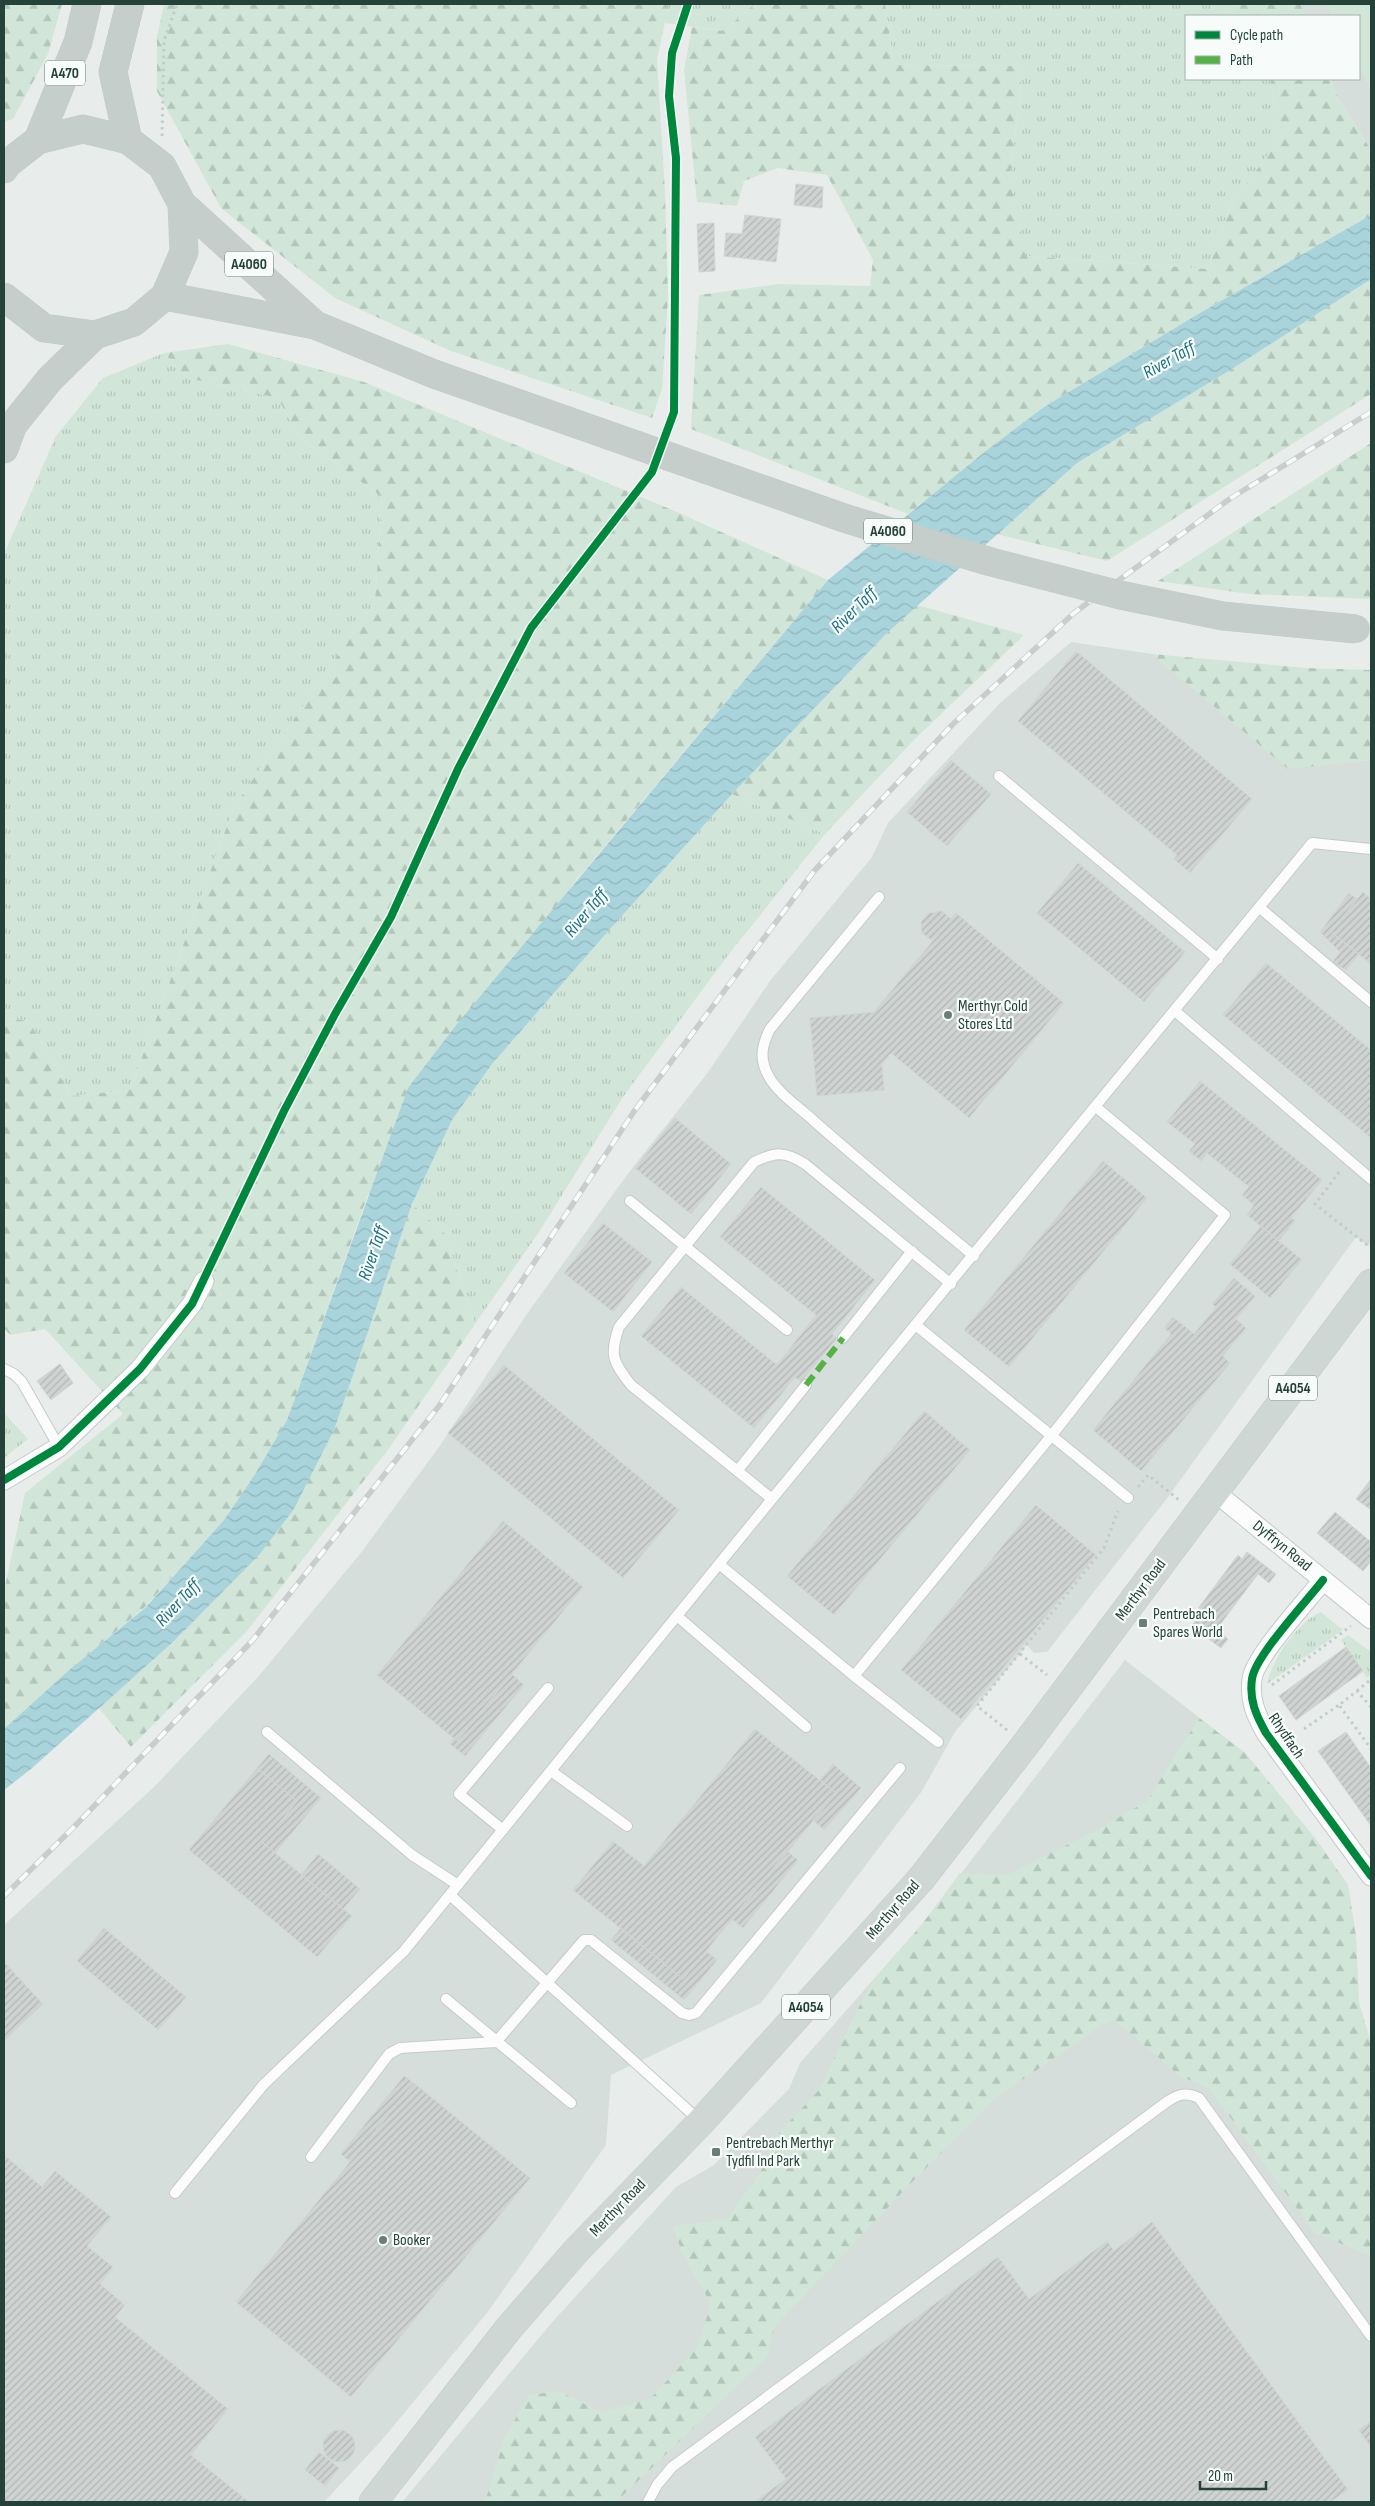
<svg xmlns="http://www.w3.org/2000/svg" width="1375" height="2506" font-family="'Sofia Sans Condensed',sans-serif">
<defs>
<pattern id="grass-tufts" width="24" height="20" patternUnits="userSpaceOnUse" patternTransform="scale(1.25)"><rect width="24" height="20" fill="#d1e6d8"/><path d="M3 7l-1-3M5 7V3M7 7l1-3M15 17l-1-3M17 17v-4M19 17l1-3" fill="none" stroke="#b3c6ba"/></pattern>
<pattern id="forest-firs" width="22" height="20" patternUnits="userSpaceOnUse" patternTransform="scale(1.25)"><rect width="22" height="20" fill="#d1e6d8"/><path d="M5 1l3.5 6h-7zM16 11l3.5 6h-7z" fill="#b3c6ba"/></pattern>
<pattern id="water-waves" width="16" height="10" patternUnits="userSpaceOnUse" patternTransform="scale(1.25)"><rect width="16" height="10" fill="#a9d4db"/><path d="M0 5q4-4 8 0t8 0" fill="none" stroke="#91b7bd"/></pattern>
<pattern id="building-hatch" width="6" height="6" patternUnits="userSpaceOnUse" patternTransform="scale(1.25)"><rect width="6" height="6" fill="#cfd4d2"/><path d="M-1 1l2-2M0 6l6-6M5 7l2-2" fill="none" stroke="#b2b7b5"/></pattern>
</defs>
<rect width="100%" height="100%" fill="#e8edeb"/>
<path fill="#d6dedb" d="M1300 4H1371V150L1338 98 1330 79H1359V16H1305Z
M1071 642 1152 654 1288 768 1371 760V1241L1368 1246 1356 1237 1168 1497 1047 1652 1034 1653 1027 1645 955 1732 922 1791 761 2003 611 2075 606 2145 487 2313 381 2441 324 2502H4V1925L155 1786 258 1677 360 1554 439 1447 529 1311 629 1172 706 1075 770 981 872 857 888 823 1000 703Z
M1125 1660 1245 1753 1315 1838 1348 1885 1356 1937 1359 2003 1371 2043V2502H402L554 2320 676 2187 714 2165 789 2089 800 2063 923 1923Z"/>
<path fill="url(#grass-tufts)" d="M669 4H755L723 31 665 23Z
M885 4H1226L1236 16H1186V79H1270L1281 137 1230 206 1208 269 1025 256 1010 175 1023 66 894 65Z
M164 353 187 378 278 398 299 437 382 497 375 601 234 807 130 1090 71 1096 29 1021 4 1018V554L56 436 103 378Z
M732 794 825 834 729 954 623 1097 539 1232 475 1324 445 1234 412 1204 452 1120 492 1064 611 928Z
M4 1413 28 1439 4 1458Z
M1321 1612 1343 1630 1267 1684C1271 1661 1298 1621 1321 1612Z
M1348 1635 1371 1652V1675L1367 1678 1341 1640Z"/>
<path fill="url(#forest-firs)" d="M4 4H62L48 54 13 119 4 122Z
M164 4H669L657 59 665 192 668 297 662 389 652 418 451 351 335 298 221 208 157 91V37Z
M755 4H885L894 65 1023 66 1010 175 1026 256 1208 269 1230 206 1281 137 1270 79H1330L1338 98 1371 150V215L1198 314 1044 407 908 514 691 429 699 295 779 284 870 286 873 260 827 175 778 168 744 181 737 206 697 202 684 70 692 27 723 31Z
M1226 4H1300L1305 16H1236Z
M1371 279V394L1107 561 996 534 1077 463 1232 369Z
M228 344 364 382 677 512 828 580 572 885 368 1195 287 1420 254 1476 224 1520 144 1608 69 1670 4 1729V1591L25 1493 123 1414 45 1329 10 1335 4 1328V1018L29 1021 71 1096 130 1090 234 807 375 601 382 497 299 437 278 398 187 378 164 353Z
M1371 443V599L1249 594 1158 581Z
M917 605 1024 635 915 739 825 834 732 794 887 633Z
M1152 654 1307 668 1371 670V760L1288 769Z
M412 1204 445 1234 475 1324 390 1447 247 1631 131 1747 98 1707 173 1642 294 1509 334 1430Z
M1199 1718 1245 1753 1315 1838 1348 1885 1356 1937 1359 2003 1371 2043V2256L1315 2233 1209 2088 1180 2076 1115 2020 1102 2025 996 2098 914 2180 775 2326 766 2358 616 2502H485L505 2437 529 2395 559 2391 602 2413 651 2398 697 2348 711 2304 683 2255 673 2226 727 2219 760 2173 775 2137 819 2090 868 1988 923 1923 960 1873 1007 1875 1099 1829 1147 1801Z"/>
<path fill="#d1e6d8" d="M1326 4H1371V90L1359 66V16H1332Z"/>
<path fill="url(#water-waves)" d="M1371 215V279L1232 369 1077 463 887 633 732 794 611 928 492 1064 452 1120 412 1204 334 1430 294 1509 259 1555 173 1642 31 1769 4 1790V1729L69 1670 145 1608 224 1520 254 1476 287 1420 408 1088 457 1024 828 580 987 450 1044 407 1198 314Z"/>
<path fill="url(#building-hatch)" stroke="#d1d6d4" d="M796 184 823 187 822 208 794 205Z
M745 215 781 219 776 262 724 256 726 233 742 234Z
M714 223 715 271 699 272 697 224Z
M1076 651 1252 799 1190 873 1174 859 1177 855 1018 721Z
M951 760 991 794 947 846 907 812Z
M1078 863 1185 952 1144 1002 1037 913Z
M1363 892 1371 899V964L1331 932Z
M1349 893 1357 899 1331 932 1359 954 1346 970 1333 962 1340 952 1320 932Z
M942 911 951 919 933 941 922 933 921 922 929 913Z
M956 913 1064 1003 969 1118 891 1053 882 1064 884 1090 817 1096 810 1018 874 1012Z
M1266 963 1371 1050V1138L1223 1015Z
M1200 1081 1322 1180 1291 1218 1295 1221 1279 1241 1247 1215 1254 1205 1242 1195 1249 1187 1207 1153 1201 1161 1189 1151 1195 1144 1167 1122Z
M675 1118 731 1164 691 1214 635 1168Z
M1103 1161 1147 1198 1009 1367 964 1330Z
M761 1187 875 1280 832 1334 837 1338 801 1382 795 1377 754 1428 641 1336 681 1287 777 1365 816 1315 720 1237Z
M603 1223 652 1262 613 1312 564 1273Z
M1261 1226 1302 1260 1270 1298 1230 1264Z
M1234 1278 1255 1296 1236 1319 1246 1328 1223 1356 1230 1363 1141 1471 1093 1430 1171 1334 1164 1328 1173 1317 1194 1334 1216 1307 1212 1304Z
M60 1364 73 1383 51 1400 37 1381Z
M504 1365 679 1510 623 1578 448 1433Z
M924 1411 970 1450 834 1615 787 1576Z
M1371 1479V1510L1356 1499Z
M1036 1505 1096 1555 961 1719 901 1670Z
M1335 1512 1371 1542V1561L1363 1571 1317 1533Z
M503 1521 583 1587 457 1741 377 1675Z
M1247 1552 1276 1574 1269 1583 1258 1574 1216 1630 1228 1639 1221 1648 1191 1626 1198 1618 1194 1614 1238 1555 1242 1559Z
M1346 1647 1363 1671 1296 1720 1279 1696Z
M512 1674 524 1685 465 1756 450 1744 454 1738 457 1741Z
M755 1729 836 1793 683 1979 573 1890 613 1841 644 1866Z
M1346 1732 1371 1768V1826L1318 1751Z
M269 1754 321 1798 275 1853 263 1843 297 1801 257 1768Z
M833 1764 861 1788 824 1830 813 1820 836 1793 820 1780Z
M257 1768 297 1801 263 1843 352 1916 317 1957 189 1850Z
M787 1851 798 1860 743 1928 732 1919Z
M318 1854 360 1889 343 1909 301 1875Z
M104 1928 186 1997 158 2030 77 1961Z
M621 1928 683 1979 706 1951 717 1960 684 2000 611 1940Z
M4 1962 43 2004 4 2041Z
M404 2076 414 2083 350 2162 341 2154Z
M414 2083 530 2178 351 2397 236 2302Z
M4 2155 42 2187 55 2171 111 2217 87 2246 113 2267 100 2284 125 2305 115 2317 228 2409 191 2455 249 2502H4Z
M1152 2222 1348 2490 1330 2502H754L786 2479 755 2437 998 2257 1029 2299 1107 2241 1114 2251Z
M1371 2421V2447L1359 2430Z
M323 2446a16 16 0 1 1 32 0a16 16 0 1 1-32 0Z
M319 2452 339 2468 325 2486 305 2470Z"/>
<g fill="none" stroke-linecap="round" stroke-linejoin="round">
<g stroke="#c5cac8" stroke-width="12">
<path id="service" d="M999 776 1218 959
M879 897 770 1029C762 1045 759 1058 768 1075 777 1093 800 1108 814 1121 866 1167 920 1211 974 1256
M1260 908 1371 1002
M1175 1011 1371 1179
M630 1201 787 1330
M917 1326 1128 1498
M843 1338 912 1251
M4 1369 14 1374 22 1382 59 1447
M738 1470 806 1385
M772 1499 631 1385C613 1362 609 1355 619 1327L754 1162C775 1152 785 1151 805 1164L951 1284
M719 1564 854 1676 938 1742
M677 1616 806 1727
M854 1676 1052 1435 1225 1215 1096 1107
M267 1732 412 1855 458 1885
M551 1771 627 1826
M503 1830 459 1794 548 1688
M450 1895 700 2121
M446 1999 571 2103
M311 2157 389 2054 400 2048 496 2042 584 1940H591L682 2013 689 2015 696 2013 900 1768
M175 2193 264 2084 404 1951 772 1499 1312 843 1371 849
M648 2502 657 2485 672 2467 1168 2101C1179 2094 1186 2092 1199 2098L1371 2336"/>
</g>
<g stroke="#c5cac8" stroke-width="21">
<path id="minor" d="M4 1480 59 1447 140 1369 192 1304 204 1281
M1215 1492 1371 1619
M1323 1580C1307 1601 1255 1656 1252 1679 1249 1700 1256 1715 1266 1733L1371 1876"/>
</g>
<g stroke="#c3ccc9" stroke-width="29">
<path id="primary" d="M373 2502 509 2328 576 2251 701 2122 921 1879 1025 1745 1371 1283"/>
</g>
<g stroke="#c3ccc9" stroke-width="29">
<path id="trunk" d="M38 140 78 42 87 4
M128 140 113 72 130 4
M4 169 7 164 38 140 83 129 128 140 162 166 182 204 184 252 165 296 134 322 95 335 44 328 4 297
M182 204 315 325
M165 296 315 325 434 374
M4 449 13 425 50 379 95 335"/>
</g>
<path stroke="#c3ccca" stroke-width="3" stroke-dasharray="2.5 4" stroke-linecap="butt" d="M162 136 164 41 177 4
M1339 1172 1315 1204 1371 1248
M1138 1487 1148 1475 1179 1500
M1020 1654 1047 1675
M1272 1685 1351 1626
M1357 1691 1371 1679
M1371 1707 1357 1691 1339 1705 1371 1749
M1304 1729 1339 1705
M1007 1730 977 1706 1104 1548 1118 1511"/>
<use href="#service" stroke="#fcfcfc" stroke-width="10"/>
<use href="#minor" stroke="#fcfcfc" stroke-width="19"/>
<use href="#primary" stroke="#cfd7d5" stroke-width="28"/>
<use href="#trunk" stroke="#c6cecc" stroke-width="28"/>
<g stroke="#c9cdcc" stroke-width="5.5">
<path id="rail" d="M4 1896 74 1827 252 1641 439 1406 635 1110 815 870 953 724 1074 613 1231 498 1371 412"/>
</g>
<use href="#rail" stroke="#f7fbf9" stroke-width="4" stroke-dasharray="11" stroke-linecap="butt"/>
<g stroke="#c3ccc9" stroke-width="29" stroke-linecap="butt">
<path id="trunk-bridge" d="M434 374 847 519 991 562 1120 595 1223 616 1356 629"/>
</g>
<use href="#trunk-bridge" stroke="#c6cecc" stroke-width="28"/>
<path stroke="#55b346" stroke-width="6" stroke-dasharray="12 6" stroke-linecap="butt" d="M806 1385 843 1338"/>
<g stroke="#f7fbf9" stroke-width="11">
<path id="cycleway" d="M4 1480 59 1447 140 1369 192 1304 284 1111 335 1014 391 917 458 769 531 628 652 472 674 412 676 158 669 96 672 53 688 4
M1323 1580C1307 1601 1255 1656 1252 1679 1249 1700 1256 1715 1266 1733L1371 1876"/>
</g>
<use href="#cycleway" stroke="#00873e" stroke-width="8"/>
</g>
<g fill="#697e78" stroke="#f7fbf9" stroke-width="2">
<circle cx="948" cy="1015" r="5"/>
<rect x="1138" y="1618" width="10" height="10" rx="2.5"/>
<rect x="711" y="2147" width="10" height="10" rx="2.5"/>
<circle cx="383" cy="2240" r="5"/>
</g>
<g text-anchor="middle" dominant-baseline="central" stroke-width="4.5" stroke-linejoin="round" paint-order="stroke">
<g fill="#f7fbf9" stroke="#637a73" stroke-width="1">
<rect x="45" y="60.5" width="40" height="25" rx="4"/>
<rect x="225" y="251.5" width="48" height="25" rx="4"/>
<rect x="864" y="518.5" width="48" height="25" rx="4"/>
<rect x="1269" y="1375.5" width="48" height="25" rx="4"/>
<rect x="782" y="1994.5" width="48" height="25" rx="4"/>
</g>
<g font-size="15" font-weight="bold" fill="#24423a">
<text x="65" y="73">A470</text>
<text x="249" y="264">A4060</text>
<text x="888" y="531">A4060</text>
<text x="1293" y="1388">A4054</text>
<text x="806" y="2007">A4054</text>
</g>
<g font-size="16" fill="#24423a" stroke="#f7fbf9" text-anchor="start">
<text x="958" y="1006">Merthyr Cold<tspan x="958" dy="18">Stores Ltd</tspan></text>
<text x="1153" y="1614">Pentrebach<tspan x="1153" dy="18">Spares World</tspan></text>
<text x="726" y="2143">Pentrebach Merthyr<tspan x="726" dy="18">Tydfil Ind Park</tspan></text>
<text x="393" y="2240">Booker</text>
</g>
<g font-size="16" fill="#24423a" stroke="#f7fbf9">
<text transform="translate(1282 1546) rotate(39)">Dyffryn Road</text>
<text transform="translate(1141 1590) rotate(-53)">Merthyr Road</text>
<text transform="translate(1286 1736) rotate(56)">Rhydfach</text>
<text transform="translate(893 1910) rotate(-49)">Merthyr Road</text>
<text transform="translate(618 2208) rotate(-46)">Merthyr Road</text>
</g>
<g font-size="18" font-style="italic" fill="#1c6f80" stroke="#f7fbf9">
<text transform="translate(1169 360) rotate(-30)">River Taff</text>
<text transform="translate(854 610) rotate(-45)">River Taff</text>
<text transform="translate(586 913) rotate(-50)">River Taff</text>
<text transform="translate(373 1253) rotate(-71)">River Taff</text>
<text transform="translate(178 1603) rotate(-47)">River Taff</text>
</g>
</g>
<rect width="1375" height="2506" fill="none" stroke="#24423a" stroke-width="10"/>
<rect x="1185" y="15" width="175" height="65" fill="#f7fbf9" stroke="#a3b1ad"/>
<rect x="1195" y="31" width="25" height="8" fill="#00873e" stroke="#a3b1ad"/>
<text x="1230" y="40" font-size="15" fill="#24423a">Cycle path</text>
<rect x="1195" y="56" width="25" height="8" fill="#55b346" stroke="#a3b1ad"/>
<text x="1230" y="65" font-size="15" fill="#24423a">Path</text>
<path d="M1200 2481v8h66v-8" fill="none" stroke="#24423a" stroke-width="2.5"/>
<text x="1208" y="2481" font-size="15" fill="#24423a" stroke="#f7fbf9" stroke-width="4" paint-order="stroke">20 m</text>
</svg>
